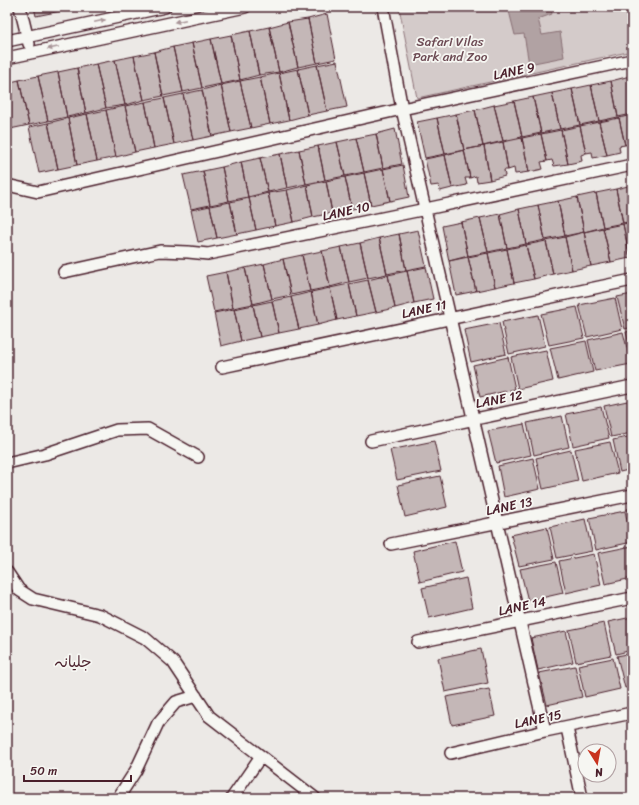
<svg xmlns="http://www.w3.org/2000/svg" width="639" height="805" font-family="Sriracha,'Playpen Sans Arabic',sans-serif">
<rect width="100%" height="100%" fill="#ece9e6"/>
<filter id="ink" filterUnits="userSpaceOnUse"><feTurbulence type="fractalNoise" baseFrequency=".025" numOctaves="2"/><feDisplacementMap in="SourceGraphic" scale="8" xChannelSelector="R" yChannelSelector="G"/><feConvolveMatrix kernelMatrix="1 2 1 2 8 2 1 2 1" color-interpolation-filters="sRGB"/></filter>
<g filter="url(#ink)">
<path fill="#d4cbca" stroke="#8f757a" d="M399 7H632V51L417 98Z"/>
<path fill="#b1a2a3" stroke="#886e73" d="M508 7H550L552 14 538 19 542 35 560 32 564 57 529 64 524 34 515 35Z"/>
<path fill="#c4b7b7" stroke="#4a1f2b" d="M34 7H71V9L36 16Z
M327 14 336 59 317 63 308 19Z
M308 19 317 63 298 67 288 22Z
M288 22 298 67 279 72 269 27Z
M269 27 279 72 259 75 250 31Z
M250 31 259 75 240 80 231 35Z
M231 35 240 80 221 84 211 39Z
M211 39 221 84 202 88 192 43Z
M192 43 202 88 183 92 173 47Z
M173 47 183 92 163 96 154 52Z
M154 52 163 96 144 100 134 56Z
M134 56 144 100 125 105 115 60Z
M115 60 125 105 106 108 96 64Z
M337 61 347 107 327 111 317 65Z
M96 64 106 108 86 113 77 68Z
M317 65 327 111 308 115 298 69Z
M77 68 86 113 67 117 58 72Z
M298 69 308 115 289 120 279 73Z
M58 72 67 117 48 121 38 76Z
M279 73 289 120 270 124 260 77Z
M38 76 48 121 29 125 19 80Z
M630 76 632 86V114L618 117 611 81Z
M260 77 270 124 251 128 240 81Z
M19 80 29 125 10 129 7 117V83Z
M240 81 251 128 231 132 221 85Z
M611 81 618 117 599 121 591 85Z
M221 85 231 132 212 136 202 90Z
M591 85 599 121 580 125 572 89Z
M572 89 580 125 560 129 552 93Z
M202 90 212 136 193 140 183 94Z
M552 93 560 129 541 133 533 97Z
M183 94 193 140 174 144 164 98Z
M533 97 541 133 522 137 514 101Z
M164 98 174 144 154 148 145 102Z
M514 101 522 137 503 141 494 105Z
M145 102 154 148 135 152 125 106Z
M494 105 503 141 483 146 475 110Z
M125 106 135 152 116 157 106 110Z
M106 110 116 157 97 161 87 114Z
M475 110 483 146 464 150 456 114Z
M87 114 97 161 77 165 68 118Z
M456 114 464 150 445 154 437 118Z
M632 115V150H631L629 144 625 145 619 118Z
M68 118 77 165 58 169 48 123Z
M437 118 445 154 425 158 417 122Z
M619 118 625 145 619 146 620 152 607 155 599 122Z
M599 122 607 155 593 158 592 152 586 153 580 126Z
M48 123 58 169 39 173 29 127Z
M580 126 586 153 581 155 582 161 568 164 561 130Z
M395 129 402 164 383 168 376 134Z
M561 130 568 164 554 166 552 160 547 161 541 134Z
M376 134 383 168 364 172 356 138Z
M541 134 547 161 541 162 543 169 529 172 522 138Z
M356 138 364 172 345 176 337 142Z
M522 138 529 172 515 174 514 168 508 170 503 142Z
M337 142 345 176 325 180 318 146Z
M503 142 508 170H504L505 176 490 180 484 146Z
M318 146 325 180 306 184 299 150Z
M484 146 490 180 477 182 476 176 470 178 464 150Z
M299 150 306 184 287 188 280 154Z
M464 150 470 178H465L467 185 452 188 445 155Z
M280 154 287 188 268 192 260 158Z
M445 155 452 188 440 191 439 185 431 186 425 159Z
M260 158 268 192 248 197 241 162Z
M241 162 248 197 229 201 222 167Z
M403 165 409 197 390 201 383 169Z
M222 167 229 201 210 205 203 171Z
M383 169 390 201 371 205 364 173Z
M203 171 210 205 191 209 183 175Z
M364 173 371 205 352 209 345 177Z
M345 177 352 209 332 213 326 181Z
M326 181 332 213 313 217 307 185Z
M307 185 313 217 294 222 287 190Z
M632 185V221L623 223 616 189Z
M616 189 623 223 603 227 596 193Z
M287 190 294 222 275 226 268 193Z
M268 193 275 226 256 230 249 198Z
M596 193 603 227 584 232 577 197Z
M577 197 584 232 565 236 558 201Z
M249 198 256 230 237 234 230 202Z
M558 201 565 236 545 240 538 205Z
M230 202 237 234 217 238 210 206Z
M538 205 545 240 526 244 519 209Z
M210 206 217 238 198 242 191 210Z
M519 209 526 244 507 248 500 214Z
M500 214 507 248 488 252 480 218Z
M480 218 488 252 468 256 461 222Z
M461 222 468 256 449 261 442 226Z
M632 222V257L630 258 623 224Z
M623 224 630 258 611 262 603 228Z
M603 228 611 262 591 266 584 232Z
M418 230 426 266 406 270 399 234Z
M584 232 591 266 572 270 565 237Z
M399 234 406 270 387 274 379 238Z
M565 237 572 270 553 274 546 241Z
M379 238 387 274 368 278 360 243Z
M546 241 553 274 534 279 526 245Z
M360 243 368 278 349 282 341 247Z
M526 245 534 279 514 283 507 249Z
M341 247 349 282 330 287 322 251Z
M507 249 514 283 495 287 488 253Z
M322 251 330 287 310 291 302 255Z
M488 253 495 287 476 291 468 257Z
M302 255 310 291 291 295 283 259Z
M468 257 476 291 456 295 449 261Z
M283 259 291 295 272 299 264 264Z
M264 264 272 299 253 304 245 268Z
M426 267 433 299 414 303 407 271Z
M245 268 253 304 233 308 226 272Z
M407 271 414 303 395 308 388 275Z
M226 272 233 308 214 312 206 276Z
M388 275 395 308 376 312 368 280Z
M368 280 376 312 356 316 349 284Z
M349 284 356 316 337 320 330 288Z
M330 288 337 320 318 325 311 292Z
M311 292 318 325 299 329 291 297Z
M632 294V327L625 329 617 297Z
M291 297 299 329 279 333 272 301Z
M615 298 622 329 587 337 579 305Z
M272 301 279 333 260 337 253 305Z
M253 305 260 337 241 341 234 309Z
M577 307 584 338 549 345 541 314Z
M234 309 241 341 221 346 214 313Z
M538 315 545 346 509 354 502 322Z
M499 323 506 354 471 362 464 330Z
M632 331V357L626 332Z
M623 332 631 364 595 371 588 340Z
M586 341 593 372 558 380 550 348Z
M546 350 553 381 518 389 511 357Z
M508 357 515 389 480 397 473 365Z
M632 400V433L611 437 604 406Z
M601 407 609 438 573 446 566 414Z
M562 416 569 447 534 455 527 423Z
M524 424 531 455 496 463 488 431Z
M632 436V469L620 472 613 440Z
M434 441 441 471 397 480 390 450Z
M610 442 618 473 582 481 575 449Z
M571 450 578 481 543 489 536 458Z
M533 458 540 489 504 497 498 466Z
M440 476 447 507 405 517 398 485Z
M632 508V532L627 509Z
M625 511 632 542 596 550 589 518Z
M585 519 592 551 557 558 550 527Z
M547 527 554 559 519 566 511 535Z
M455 541 462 572 420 582 413 551Z
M632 546V578L605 584 598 553Z
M594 554 601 585 566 593 559 561Z
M556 562 563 593 528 601 520 569Z
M466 578 472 608 429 618 422 588Z
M632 617V650L616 654 608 622Z
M604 623 611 655 576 662 569 630Z
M566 631 573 662 538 670 531 638Z
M481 649 488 683 445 692 438 658Z
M632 653V686L625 688 617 656Z
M613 658 620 689 585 697 578 665Z
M575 666 582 697 547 705 539 673Z
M489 689 495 716 452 725 446 697Z"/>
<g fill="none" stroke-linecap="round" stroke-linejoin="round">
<g stroke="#4a1f2b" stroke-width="14">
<path id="street" d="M20 7 29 44
M383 7 402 109 545 731
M7 41 165 7
M7 58 245 7
M7 185 38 192 402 109 632 60
M64 272 160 251 188 252 208 254 426 209 632 165
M222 367 632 280
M371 441 632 386
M7 463 45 454 117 430 148 429 198 457
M391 544 632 495
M7 572 19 590 33 599 100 615 145 638 173 662 209 716 315 798
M418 642 632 598
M567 728 582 798
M451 753 545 731 632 713
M118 798 136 770 158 723 176 702 196 696
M232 798 261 756"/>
</g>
<use href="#street" stroke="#f6f6f2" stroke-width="11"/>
</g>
<defs><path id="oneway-solid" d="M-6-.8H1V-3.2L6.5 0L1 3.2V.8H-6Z"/></defs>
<g fill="#a99598">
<use href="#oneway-solid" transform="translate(100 21) rotate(-12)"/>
<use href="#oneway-solid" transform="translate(180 21) rotate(168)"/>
<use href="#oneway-solid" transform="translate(53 48) rotate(168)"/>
</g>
</g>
<g text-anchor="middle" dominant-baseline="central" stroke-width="3.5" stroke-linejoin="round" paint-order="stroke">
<g font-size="13" fill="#6c4a53" stroke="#f6f6f2">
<text x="450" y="41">Safari Vilas<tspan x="450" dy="15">Park and Zoo</tspan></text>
</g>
<g font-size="13" fill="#4a1f2b" stroke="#f6f6f2">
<text transform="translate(514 71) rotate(-12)">LANE 9</text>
<text transform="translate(346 211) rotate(-12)">LANE 10</text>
<text transform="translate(424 309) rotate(-12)">LANE 11</text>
<text transform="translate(499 399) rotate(-11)">LANE 12</text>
<text transform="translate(509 506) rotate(-12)">LANE 13</text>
<text transform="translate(522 606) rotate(-12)">LANE 14</text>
<text transform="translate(538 719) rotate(-12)">LANE 15</text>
</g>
<g font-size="15" fill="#4a1f2b" stroke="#f6f6f2">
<text x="73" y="662">جلیانہ</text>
</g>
</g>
<rect width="639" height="805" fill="none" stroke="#f6f6f2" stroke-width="24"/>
<rect x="12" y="12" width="615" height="781" fill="none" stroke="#4a1f2b" stroke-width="1.5" filter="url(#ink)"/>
<g transform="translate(597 763) rotate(169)"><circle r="19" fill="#f6f6f2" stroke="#b1a0a2"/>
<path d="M0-3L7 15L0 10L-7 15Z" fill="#c8321e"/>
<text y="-6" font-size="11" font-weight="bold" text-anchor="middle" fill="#4a1f2b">N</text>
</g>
<path d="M24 775v6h107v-6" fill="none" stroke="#4a1f2b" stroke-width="2"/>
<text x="30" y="775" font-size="12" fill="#4a1f2b" stroke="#f6f6f2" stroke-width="3" paint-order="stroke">50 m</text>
</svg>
